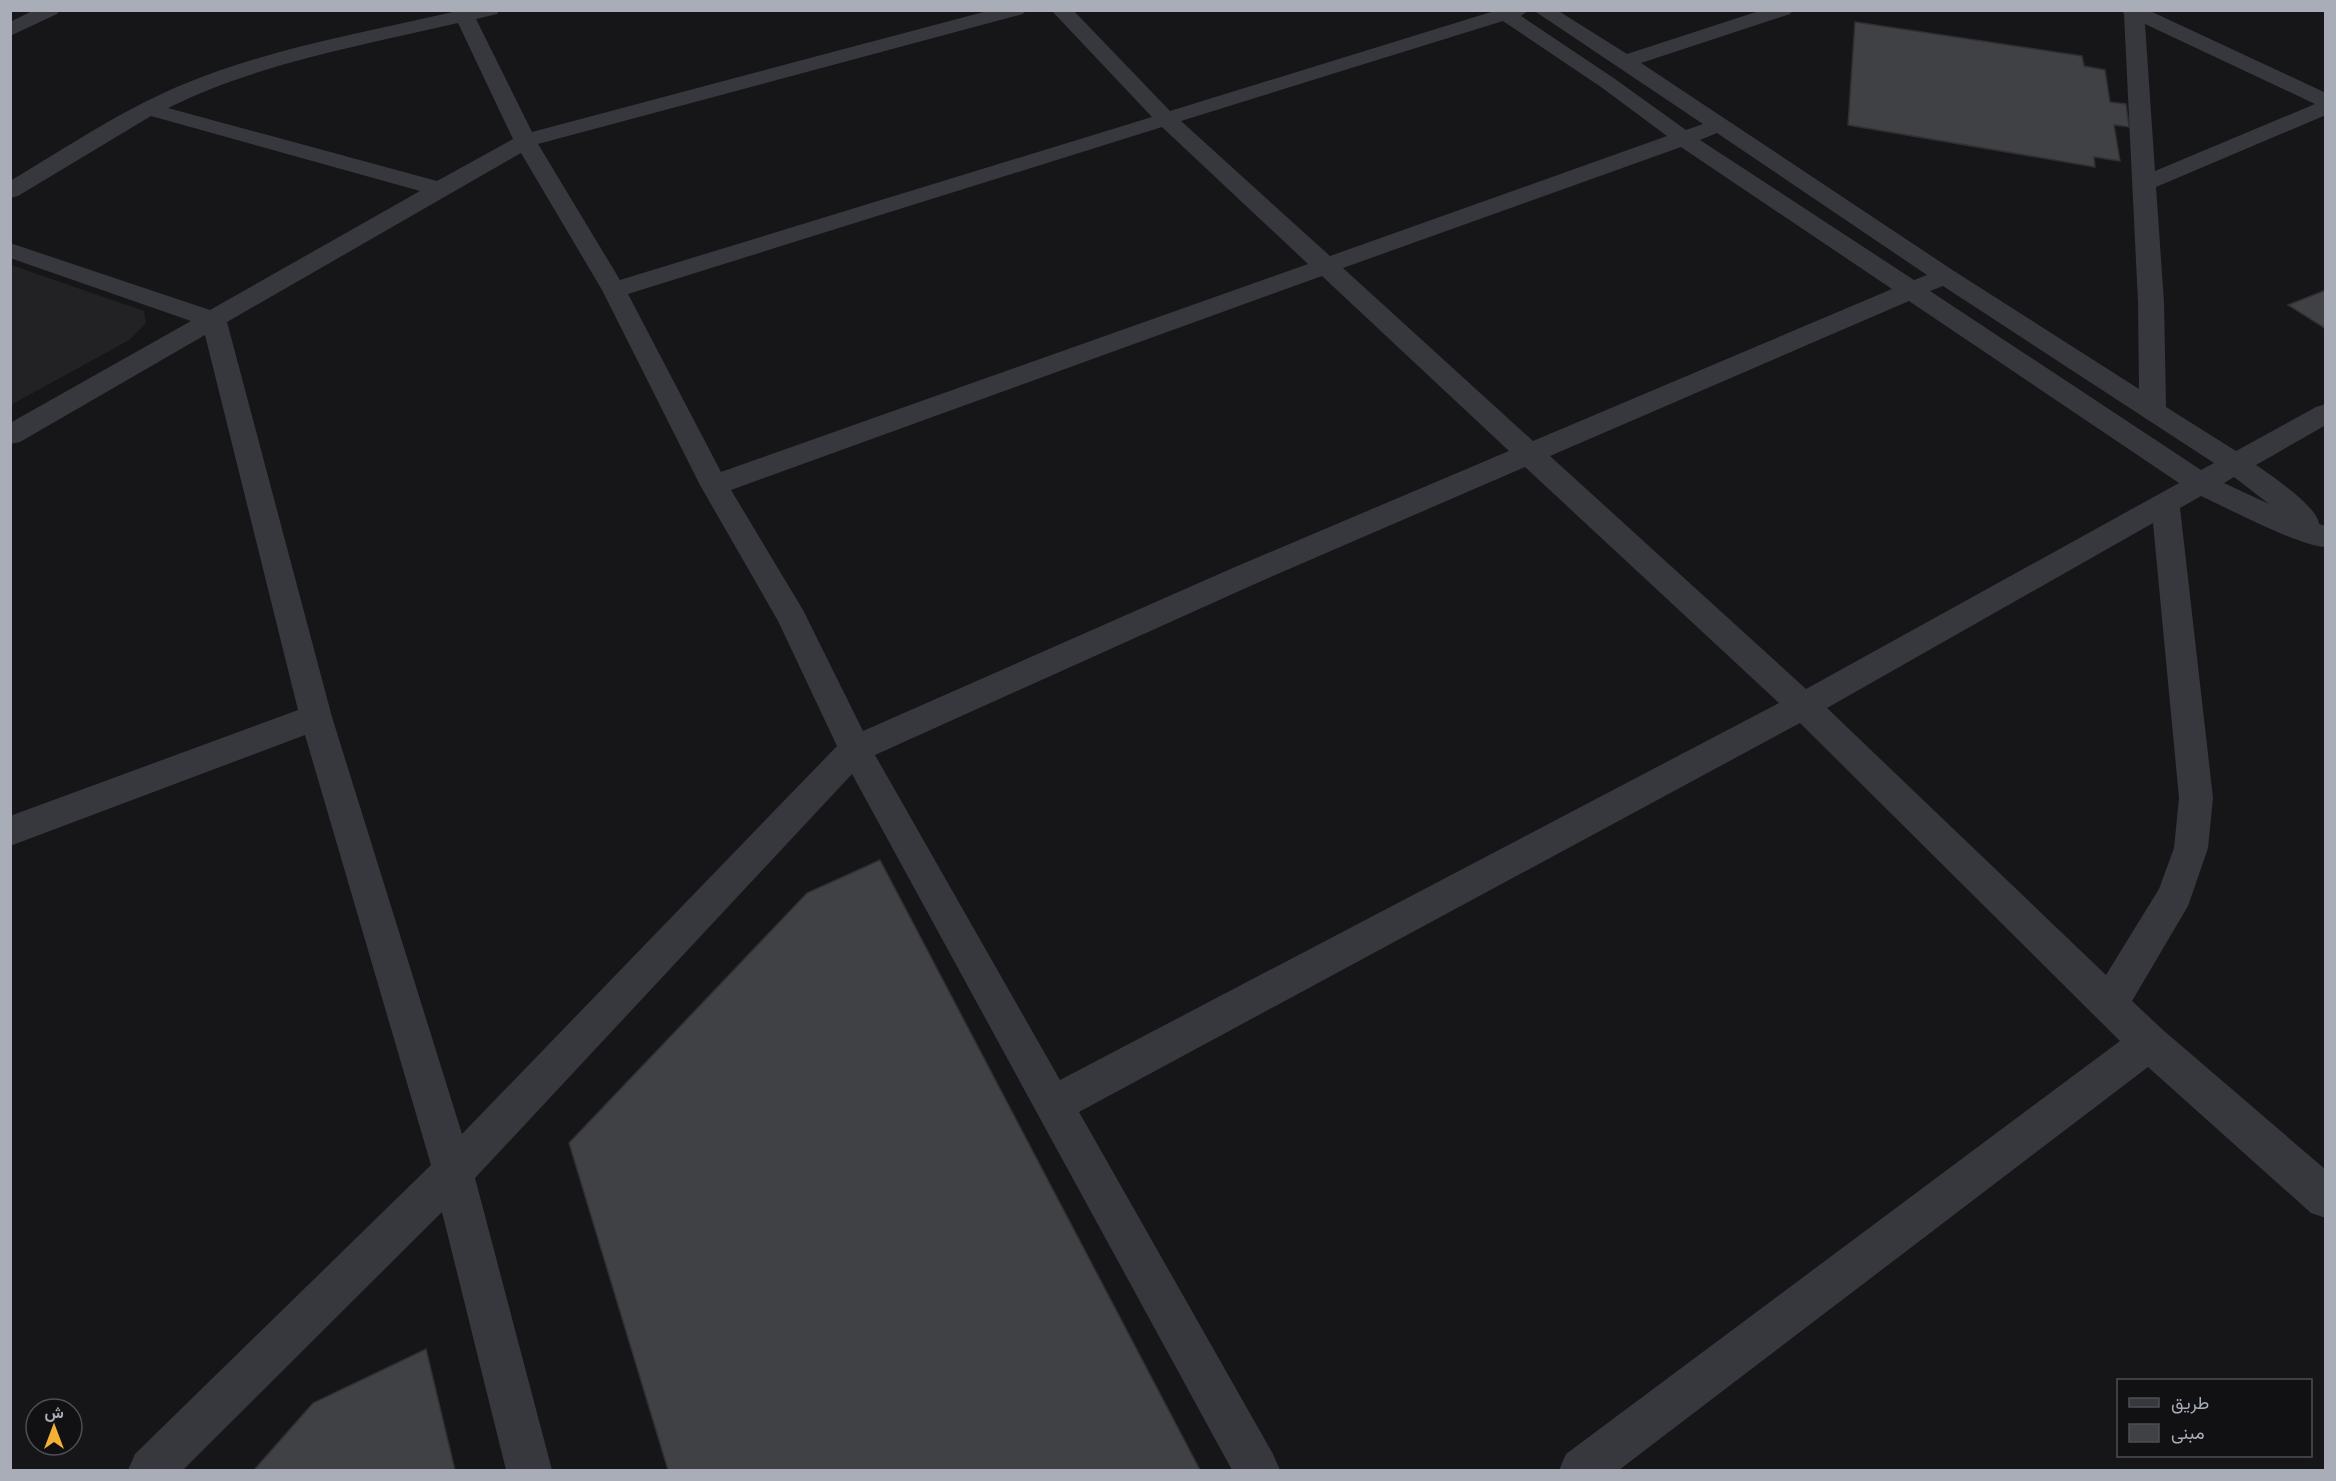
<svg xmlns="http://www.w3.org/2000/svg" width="2336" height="1481" font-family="Quicksand,Vazirmatn,sans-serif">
<rect width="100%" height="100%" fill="#161618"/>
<path fill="#222225" d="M11 265 144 311 146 323 129 340 11 405Z"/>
<path fill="#404145" stroke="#303034" stroke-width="1.5" d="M1855 22 2082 56 2084 66 2105 70 2110 102 2126 104 2129 127 2114 125 2120 161 2094 157 2095 167 1848 125Z
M2326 290V329L2288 305Z
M880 860 1200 1470H668L569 1143 807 893Z
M426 1349 455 1470H254L313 1403Z"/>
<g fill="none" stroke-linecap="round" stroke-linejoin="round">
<path fill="#37383d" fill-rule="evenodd" d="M34 10H60L57 14 10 36V22Z
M452 10H500L497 14 476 19 532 132 991 10H1026L1023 14 538 144 620 280 1152 117 1051 10H1073L1170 111 1491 12 1489 10H1529L1521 16 1615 79 1686 130 1703 124 1533 10H1557L1627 54 1762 10H1793L1790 14 1641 63 1954 271 2139 389 2138 302 2124 14 2121 10H2148L2326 93V115L2156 187 2164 302 2166 407 2236 451 2316 407 2326 404V425L2256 465C2271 475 2318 507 2319 524L2326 526V547C2303 548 2225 507 2201 496L2180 508 2213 798 2208 848 2188 906 2132 1001 2163 1030 2326 1170V1218L2311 1213 2148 1067 1619 1470H1559L1566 1454 2120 1041 1800 723 1079 1112 1273 1454 1280 1470H1232L852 774 475 1178 552 1470H506L442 1212 183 1470H128L135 1454 431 1165 305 735 10 846V816L298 710 205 335 20 442 10 444V423L191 321 10 258V243L210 310 420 191 151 116 18 196 10 198V181C69 146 126 107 189 82 274 48 365 32 453 12ZM1503 21 1601 87 1667 136 1330 256 1181 121ZM458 23 513 139 437 181 168 108C259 63 360 46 458 23ZM2145 24 2315 104 2155 171ZM1162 127 1308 264 721 472 628 294ZM1717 133 1927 275 1914 280 1700 140ZM1681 147 1892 289 1533 441 1343 268ZM521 153 602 290 700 485 778 621 837 746 462 1134 332 717 227 322ZM1322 276 1509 451 1235 567 863 731 803 610 731 490ZM1943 286 2214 463 2201 470 1930 291ZM1909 301 2179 483 1806 689 1550 456ZM1525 467 1779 703 1060 1080 875 755 1257 583ZM2234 477 2269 504 2224 483ZM2153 523 2179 798 2174 848 2159 889 2106 975 1827 708Z"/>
</g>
<rect width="2336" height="1481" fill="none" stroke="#a8adb8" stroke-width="24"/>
<rect x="2117" y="1379" width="195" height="78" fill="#111113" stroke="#4d4f55" stroke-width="1.5"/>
<rect x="2129" y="1398" width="30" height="9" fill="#37383d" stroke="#4d4f55" stroke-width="1.5"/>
<text x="2171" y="1409" font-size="18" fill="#a8adb8">طريق</text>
<rect x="2129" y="1424" width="30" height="18" fill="#404145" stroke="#4d4f55" stroke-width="1.5"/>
<text x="2171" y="1439" font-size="18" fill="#a8adb8">مبنى</text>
<g transform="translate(54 1427)"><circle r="28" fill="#111113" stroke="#4d4f55" stroke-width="1.5"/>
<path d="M0-4.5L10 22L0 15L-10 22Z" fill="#f2b134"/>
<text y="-9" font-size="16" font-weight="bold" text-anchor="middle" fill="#a8adb8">ش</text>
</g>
</svg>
